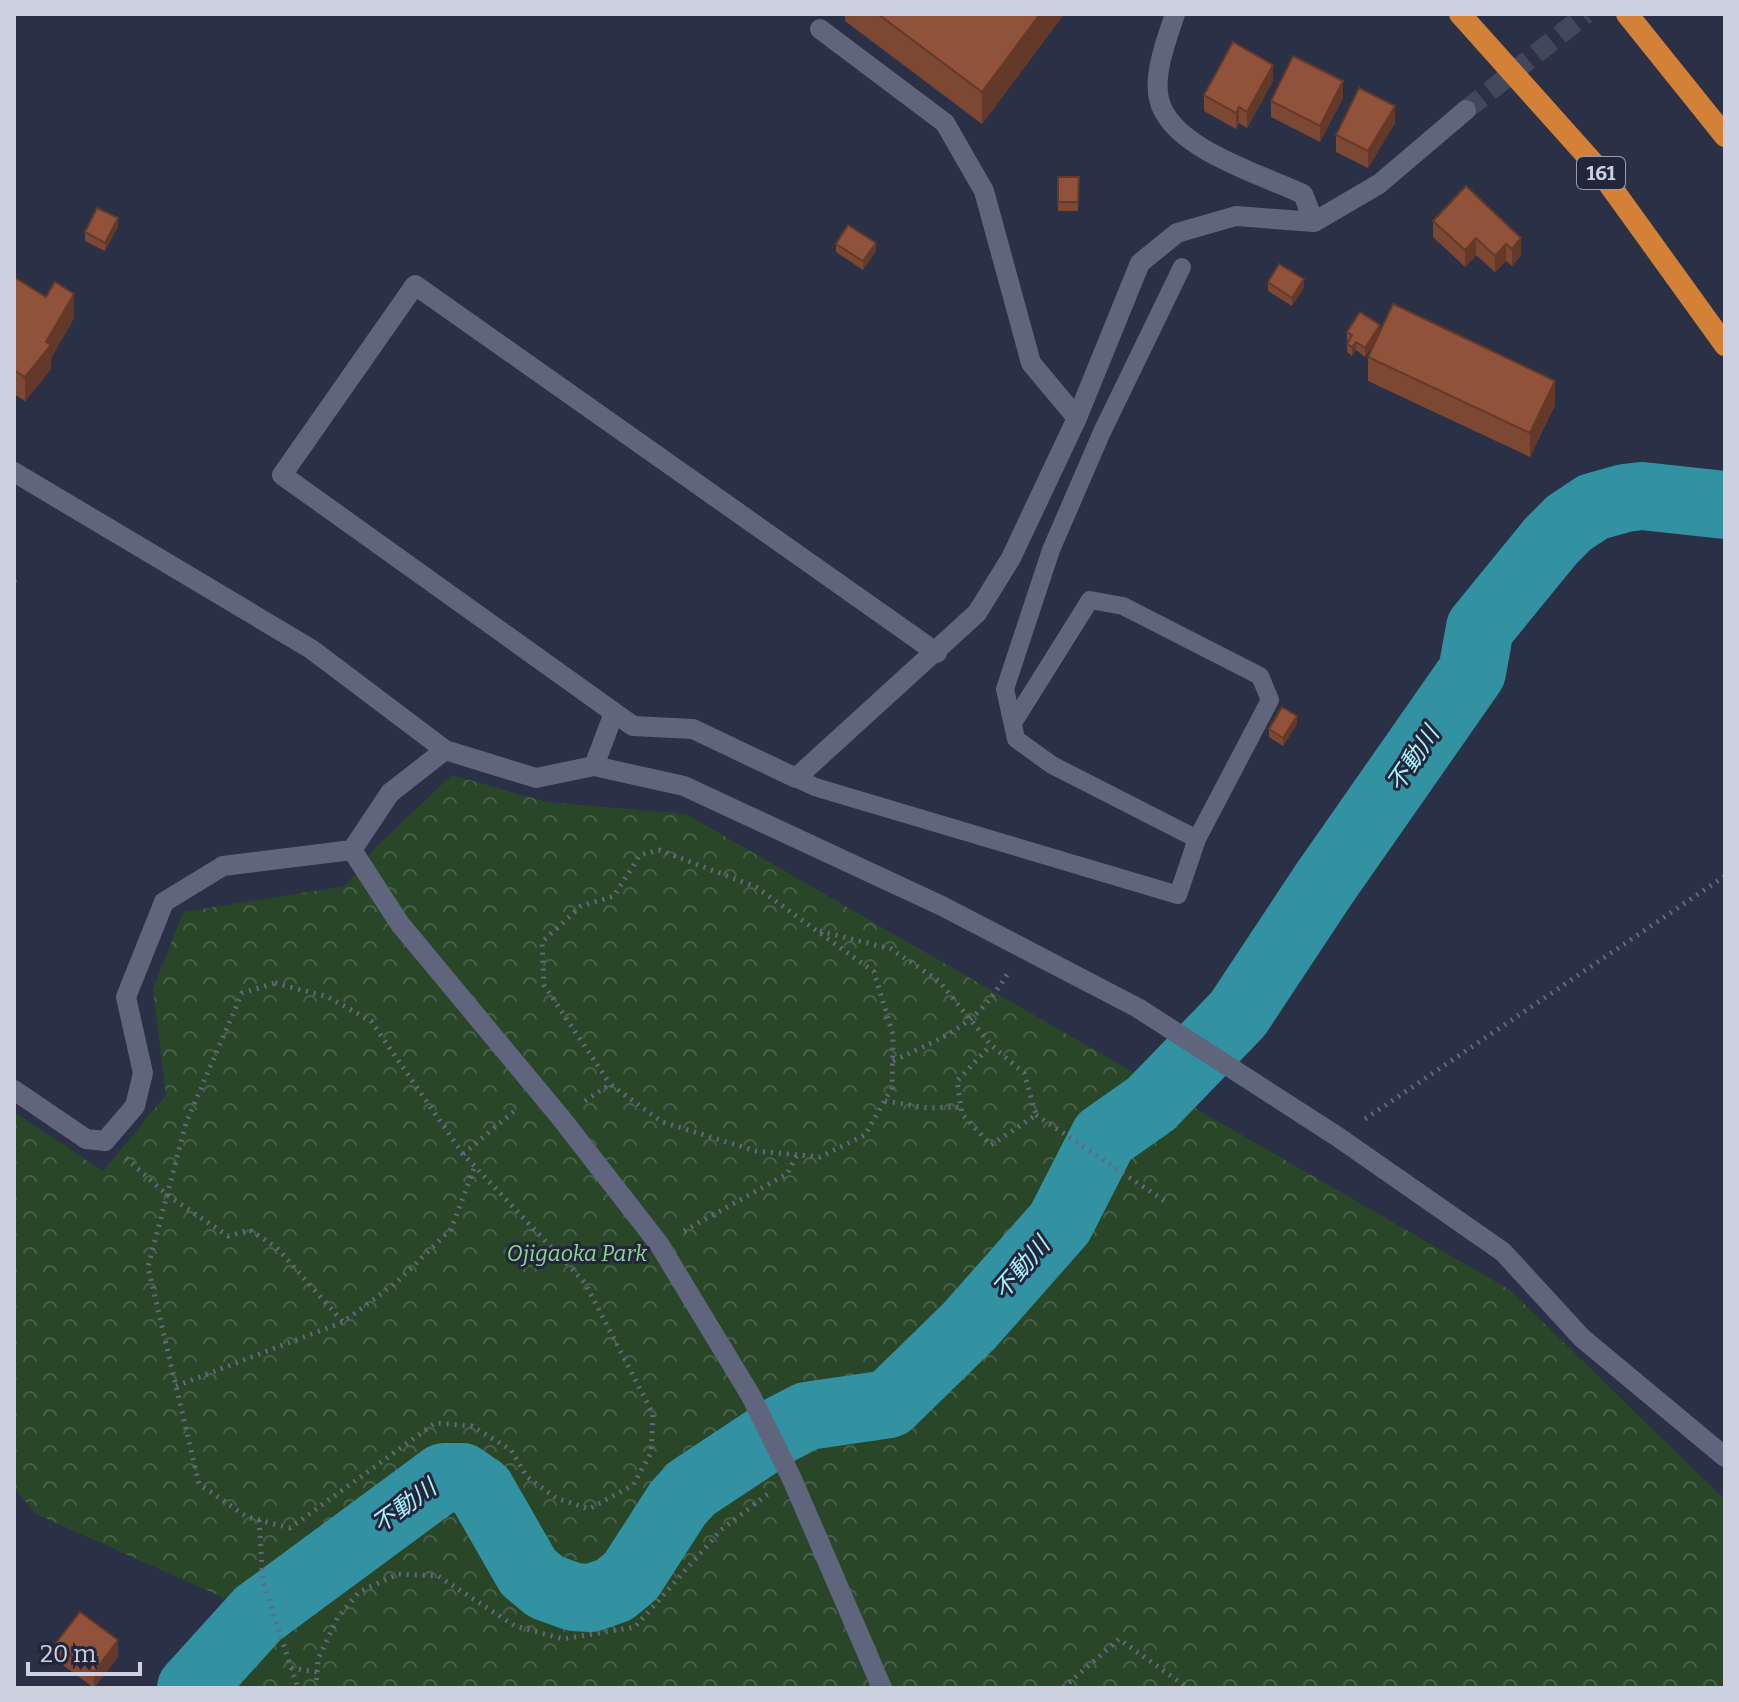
<svg xmlns="http://www.w3.org/2000/svg" width="1739" height="1702" font-family="Bitter,'Noto Sans JP',serif">
<defs>
<pattern id="park-crowns" width="20" height="18" patternUnits="userSpaceOnUse" patternTransform="scale(2)"><rect width="20" height="18" fill="#294629"/><path d="M2 6a3 3 0 1 1 6 0M12 15a3 3 0 1 1 6 0" fill="none" stroke="#476048"/></pattern>
</defs>
<rect width="100%" height="100%" fill="#2a3045"/>
<path fill="url(#park-crowns)" d="M452 775 547 802 686 814 1510 1290 1725 1500V1688H174L244 1607 36 1514 14 1488V1112L103 1171 166 1095 153 989 183 912 345 886 378 845Z"/>
<g fill="none" stroke-linecap="round" stroke-linejoin="round">
<path stroke="#3392a2" stroke-width="68" d="M191 1688 258 1614 444 1477H462L481 1490 528 1572 546 1587 574 1597 591 1598 614 1590 631 1576 678 1503 692 1488 778 1431 807 1416 889 1404 969 1326 1060 1223 1104 1137 1151 1104 1238 1014 1324 884 1472 672 1480 628 1551 541 1569 523 1593 507 1625 498 1642 496 1725 505"/>
<path stroke="#42485c" stroke-width="20" stroke-dasharray="20 10" stroke-linecap="butt" d="M1466 110 1586 14"/>
<path stroke="#63687b" stroke-width="5" stroke-dasharray="2 6" stroke-linecap="butt" d="M14 581 16 584
M820 931 891 949 939 981 991 1045 1024 1073 1036 1115 991 1145 962 1114 957 1081 991 1045
M275 983 328 997 371 1021 463 1154 585 1283 653 1414 651 1453 633 1485 589 1509 556 1498 527 1477 511 1450 472 1426 435 1423 290 1528 247 1517 199 1484 148 1267 186 1123 242 993Z
M893 1061C949 1034 974 1028 1008 973
M585 1101 610 1084 662 1122 756 1151 820 1157 865 1135 892 1088 893 1035 874 972 756 887 659 850 640 855 614 896 581 906 542 942 544 985 610 1084
M885 1101 928 1108 961 1107
M1036 1115 1166 1202
M1365 1119 1725 876
M463 1154 518 1108
M126 1158 167 1195 228 1236 250 1230 277 1248 343 1322
M684 1231 787 1174 797 1155
M176 1386 343 1322 397 1282 451 1229 475 1166
M259 1520 263 1582 298 1688
M291 1668 317 1672
M316 1688 318 1659 338 1617 359 1592 398 1574 438 1576 515 1626 563 1639 635 1627 721 1530 768 1494
M1063 1688 1119 1639 1188 1688"/>
<path stroke="#5e657d" stroke-width="18" d="M1182 267 1102 432 1051 550 1005 689 1016 739 1052 765 1197 839
M796 778 815 787 1178 895 1197 839 1270 700 1260 676 1123 606 1090 600 1013 723"/>
<path stroke="#5e657d" stroke-width="20" d="M1175 14C1167 38 1153 74 1159 99 1170 148 1260 174 1303 194L1314 222
M820 29 945 123 984 191 1031 363 1077 418
M14 472 311 649 445 750 536 778 594 766 684 786 942 906 1138 1008 1338 1137 1503 1252 1582 1338 1725 1457
M937 653 415 285 282 475 633 726 693 729 796 778 977 613 1011 558 1077 418 1140 263 1177 233 1236 216 1314 222 1379 184 1466 110
M594 766 614 713
M352 850 400 924 561 1118 659 1244 751 1396 792 1479 882 1688
M14 1090 86 1139 105 1141 135 1106 143 1073 126 997 164 902 223 866 352 850 390 793 445 750"/>
<path stroke="#d38136" stroke-width="22" d="M1460 14 1596 166 1725 345
M1627 14 1725 136"/>
</g>
<path fill="#7c4733" d="M845 14H1064L982 124 845 21Z
M1273 81 1247 128 1239 123 1236 129 1204 111V95Z
M1343 98 1320 142 1271 117V101Z
M1395 123 1368 168 1336 152V135Z
M1058 177H1079L1078 211H1058Z
M1466 186 1521 255 1512 266 1506 261 1495 272 1476 255 1465 267 1433 237V221Z
M118 226 105 251 85 241V232Z
M836 244 876 251 863 270 836 252Z
M14 251 15 278 74 318 51 358V369L25 401 14 394Z
M1268 282 1304 287 1292 306 1268 291Z
M1347 332H1380L1555 405 1530 457 1368 381V357L1377 338 1365 357 1356 350 1352 356 1347 352V344L1349 341H1347Z
M1297 724 1283 746 1269 737V729Z
M56 1643 118 1657 94 1688 56 1660Z"/>
<path fill="#653929" d="M1040 14H1064L982 124V92Z
M1273 65V81L1247 128V112Z
M1343 81V98L1320 142V126Z
M1395 106V123L1368 168V151Z
M1239 107V123L1236 129V113Z
M118 218V226L105 251V243Z
M1476 238V255L1465 267V250Z
M1521 238V255L1512 266V249Z
M876 243V251L863 270V261Z
M1506 244V261L1495 272V256Z
M16 252V276L14 280V255Z
M1304 279V287L1292 306V298Z
M74 294V318L51 358V369L25 401V377Z
M1380 325V333L1365 357V348Z
M1356 342V350L1352 356V347Z
M1555 381V405L1530 457V433Z
M1297 716V724L1283 746V738Z
M118 1640V1657L94 1688V1672Z"/>
<path fill="#90523b" stroke="#653929" stroke-width="2" d="M878 14H1040L982 92Z
M1233 42 1273 65 1247 112 1239 107 1236 113 1204 95Z
M1293 56 1343 81 1320 126 1271 101Z
M1359 88 1395 106 1368 151 1336 135Z
M1058 177H1079L1078 202H1058Z
M1466 186 1521 238 1512 249 1506 244 1495 256 1476 238 1465 250 1433 221Z
M97 208 118 218 105 243 85 232Z
M848 225 876 243 863 261 836 244Z
M1279 264 1304 279 1292 298 1268 282Z
M14 277 46 297 55 282 74 294 46 342 51 345 25 377 14 370Z
M1393 304 1555 381 1530 433 1368 357Z
M1360 312 1380 325 1365 348 1356 342 1352 347 1347 344 1352 335 1347 332Z
M1282 707 1297 716 1283 738 1269 729Z
M80 1612 118 1640 94 1672 56 1643Z"/>
<g text-anchor="middle" dominant-baseline="central" stroke-width="6" stroke-linejoin="round" paint-order="stroke">
<rect fill="#21263a" stroke="#999eae" stroke-width="2" x="1577" y="157" width="48" height="32" rx="6"/>
<g font-size="20" font-weight="bold" fill="#cdd1df">
<text x="1601" y="173">161</text>
</g>
<g font-size="22" font-style="italic" fill="#8fd690" stroke="#21263a">
<text x="577" y="1253">Ojigaoka Park</text>
</g>
<g font-size="24" font-style="italic" fill="#aaf0fe" stroke="#21263a">
<text transform="translate(1413 759) rotate(-56)">不動川</text>
<text transform="translate(1021 1268) rotate(-49)">不動川</text>
<text transform="translate(404 1506) rotate(-36)">不動川</text>
</g>
</g>
<rect width="1739" height="1702" fill="none" stroke="#cdd1df" stroke-width="32"/>
<path d="M28 1662v12h112v-12" fill="none" stroke="#cdd1df" stroke-width="4"/>
<text x="40" y="1662" font-size="24" fill="#cdd1df" stroke="#21263a" stroke-width="6" paint-order="stroke">20 m</text>
</svg>
